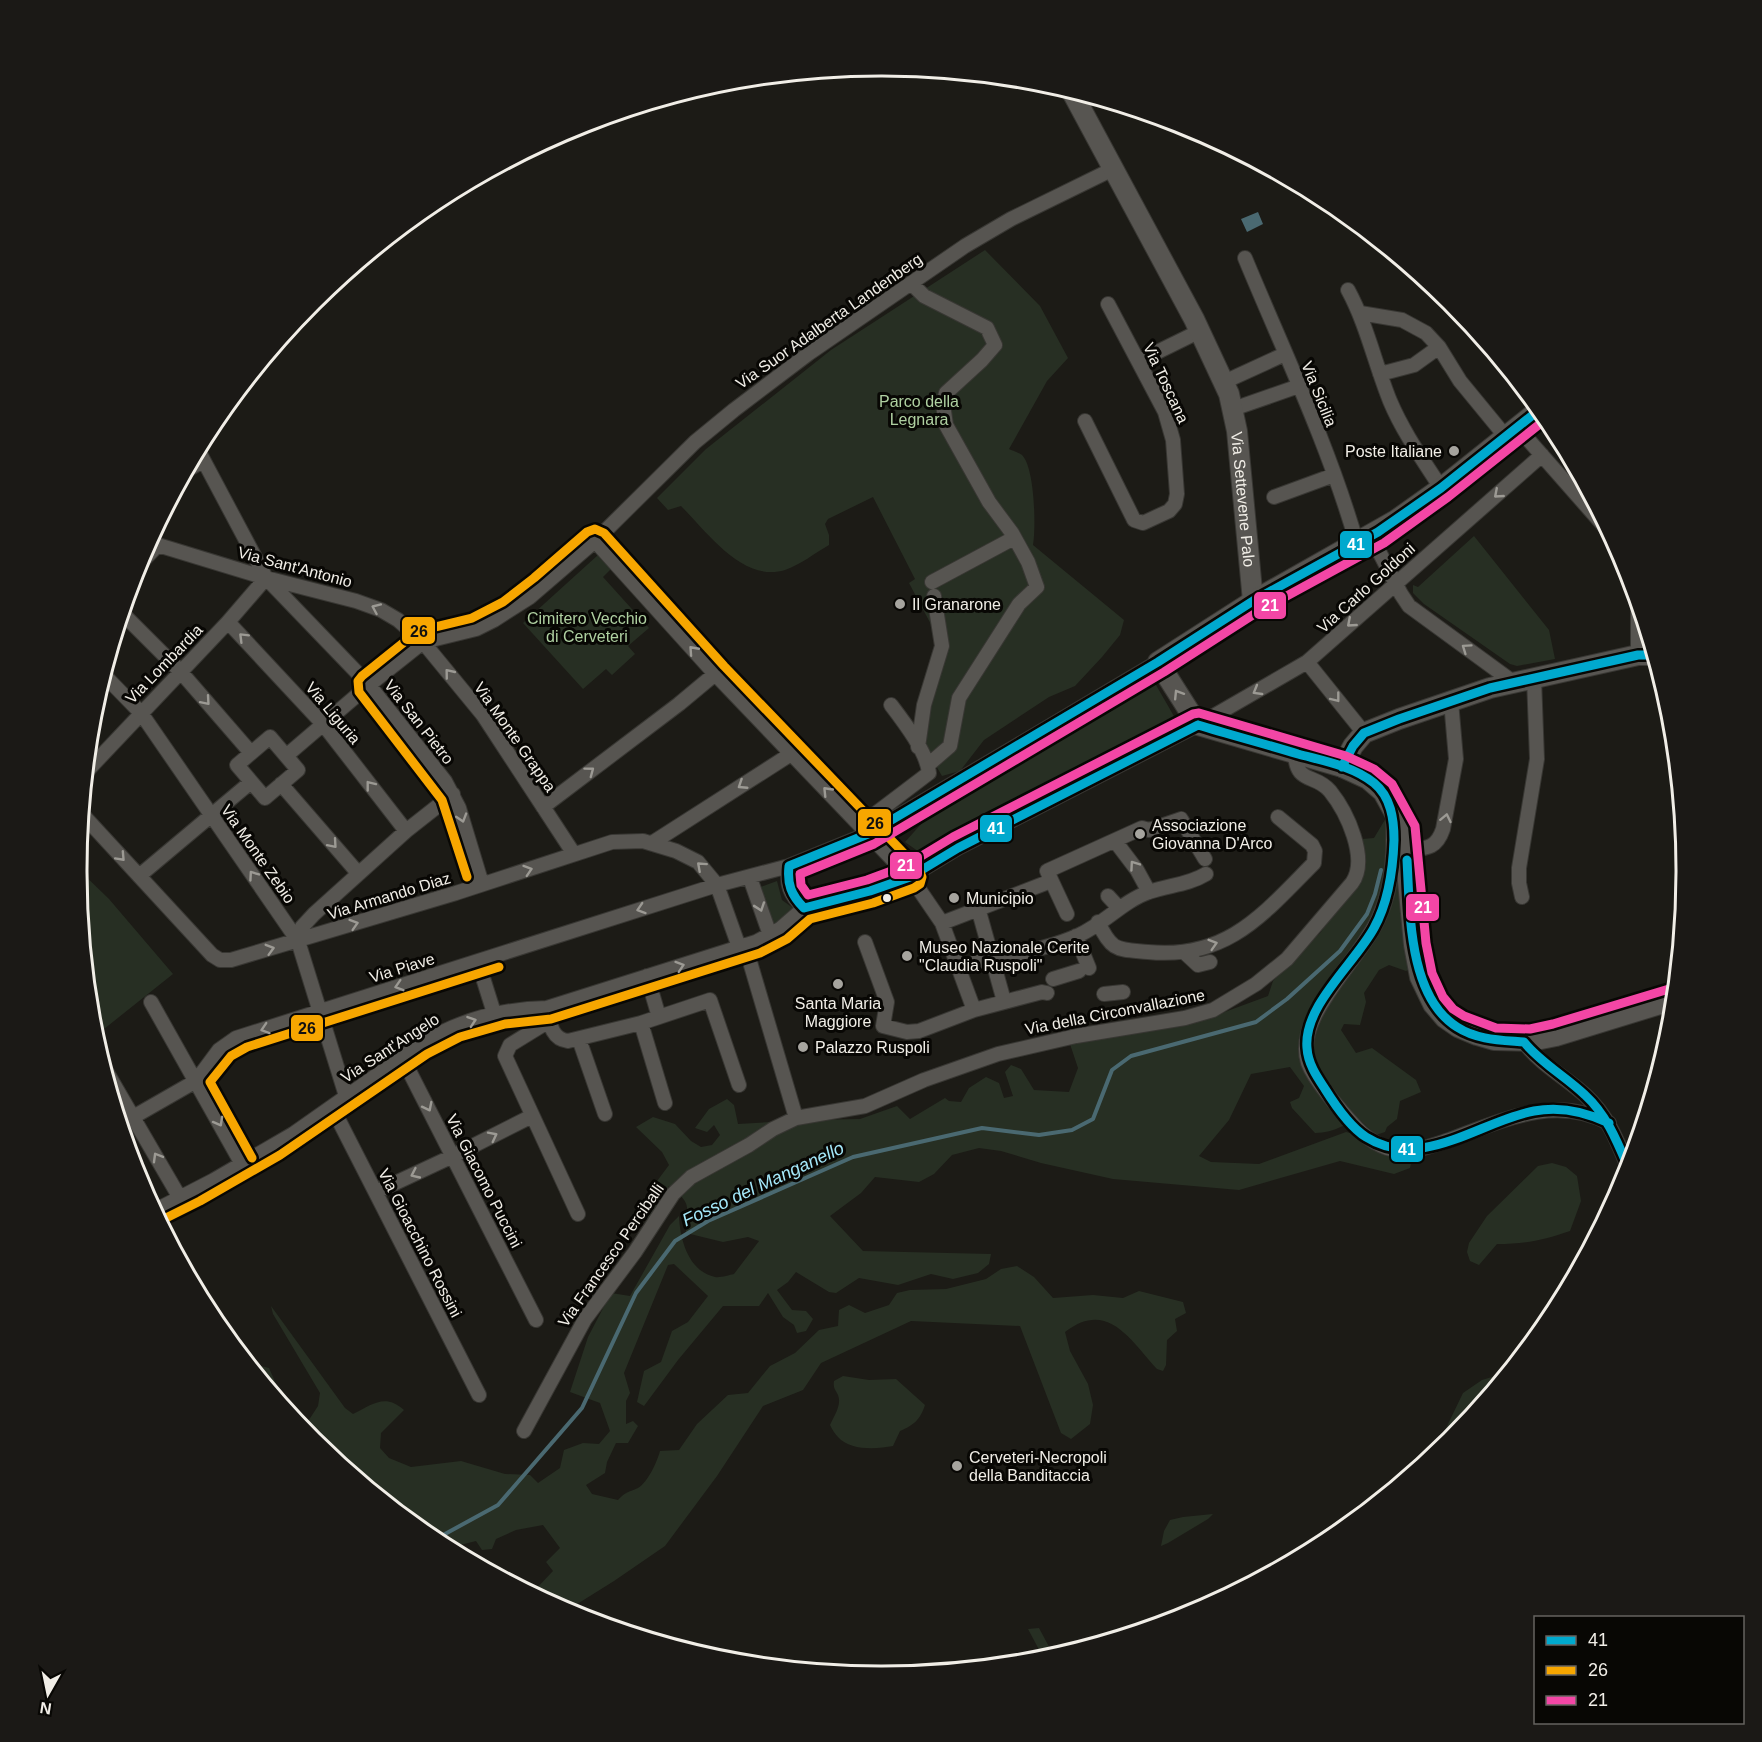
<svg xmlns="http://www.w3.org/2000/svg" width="1762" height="1742" font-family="Helvetica,sans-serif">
<rect width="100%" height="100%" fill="#1c1b16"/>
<path fill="#272f23" d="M985 250 1040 306 1068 358 1047 381 1009 449C1013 451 1020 453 1022 455 1035 468 1036 528 1033 545L1124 620 1120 635 1102 657 1075 686 1049 697 984 740 960 771 942 776 925 747 930 696 949 644 938 589 930 593 935 632 909 583 915 579 873 497 828 519 825 524 829 535V545C815 553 800 565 785 570 743 583 707 532 681 506L668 510 657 498 706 449 831 350Z
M1474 536 1549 630 1555 659 1517 666 1510 664 1424 604 1413 593V585L1418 587Z
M598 555 611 569 603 577 649 628 628 646 635 654 612 675 606 669 583 689 523 623Z
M1152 678 1175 718 922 854 905 842 931 813 1037 752 1040 744Z
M1386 818 1395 830 1411 968 1406 971 1389 965 1379 970 1364 993 1366 1002 1360 1025 1344 1024 1341 1030 1356 1053 1372 1048 1416 1080 1421 1092 1400 1101 1397 1119 1387 1127 1385 1132 1376 1135 1359 1119C1340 1126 1336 1132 1315 1133L1292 1108 1290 1102 1299 1098 1304 1086 1290 1067 1251 1074 1229 1120 1199 1156 1211 1162 1259 1164 1346 1132 1354 1134 1388 1155 1412 1159 1410 1168 1394 1174 1340 1161 1239 1190 1113 1179 1041 1163 1001 1151 979 1148 952 1155 934 1174 919 1182 875 1177 861 1193 830 1216 863 1251 991 1254 989 1264 978 1273 953 1279 931 1274 898 1285 859 1278 836 1293 829 1292 796 1272 788 1282 777 1290 792 1310 806 1311 813 1319 806 1331 797 1333 794 1325 783 1317 768 1293 759 1306H723L678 1360 644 1406 637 1402 644 1371 661 1362 672 1331 688 1322 708 1296 674 1264 668 1265 624 1373 630 1393 626 1401V1424L633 1421 638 1426 628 1443H616L607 1462 605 1473 586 1485 592 1494 618 1500C628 1490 628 1493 638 1488 648 1482 657 1462 660 1451L679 1450 697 1424 728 1395 748 1393 770 1366 795 1353 819 1330 838 1326 839 1310 849 1305 865 1313 889 1305 897 1293 910 1290 946 1289 986 1279 1001 1269 1017 1266 1034 1277 1053 1298 1093 1295 1123 1298 1139 1291 1183 1302 1186 1313 1175 1319 1177 1331 1167 1340 1166 1365 1163 1371 1157 1369C1130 1340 1108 1299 1065 1332L1070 1351 1088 1384 1093 1405 1090 1424 1071 1439 1061 1433 1020 1326 911 1321 821 1363 803 1390 763 1406 717 1476 665 1546 614 1581 566 1611 532 1593 553 1571 546 1562 560 1548 543 1525 516 1530 496 1539 492 1549 482 1550 476 1541 448 1548 433 1540 416 1525V1521L399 1512 312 1440 303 1429 318 1406 320 1393 273 1314 271 1306 345 1408 353 1414C373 1404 385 1393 404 1410L381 1433 380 1448 389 1458 411 1467 461 1461 505 1474 530 1475 538 1483 560 1468 564 1450 583 1443 599 1444 610 1431 600 1403 570 1392 588 1337 611 1293 630 1296 670 1225 679 1216C680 1239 688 1271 715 1277 720 1278 729 1275 734 1274L759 1241 748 1237 723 1242 686 1233C687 1206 693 1204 669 1186L654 1215 637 1224 631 1216 669 1165 662 1152 636 1127 653 1117 675 1124 691 1141 701 1147 712 1145 720 1135 714 1125 707 1132 695 1128 709 1109 727 1099 734 1105 738 1124 770 1122 796 1125 813 1120 860 1119 897 1106 910 1119 945 1098 949 1101 961 1102 969 1088 986 1077 999 1083 1004 1098 1013 1096 1005 1072 1011 1065 1021 1069 1034 1090 1069 1092 1078 1068 1069 1041 1179 1024 1222 1013 1268 996 1273 981 1321 932 1347 894 1355 844 1362 839 1374 838Z
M76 867 109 899 173 974 94 1037 91 1028Z
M777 881 782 900 793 908 773 929 758 888Z
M1552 1163 1566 1167 1577 1176 1581 1201 1570 1231C1544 1240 1526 1244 1497 1244L1479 1265 1470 1261 1467 1252 1469 1243 1487 1216 1538 1166Z
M261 1366 269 1368 288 1411 253 1369Z
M1505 1373 1450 1440 1434 1453 1463 1393 1482 1380Z
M843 1376 869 1380 896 1379 925 1405C920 1420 914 1425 900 1431L893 1446C877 1449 850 1451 838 1437 835 1434 832 1429 830 1425 834 1416 842 1405 838 1395 835 1389 833 1388 834 1381Z
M1213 1514 1208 1519 1168 1543 1161 1546 1164 1531 1170 1520 1183 1517Z
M1039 1628 1054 1656 1044 1659 1028 1629Z"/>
<path fill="#4a6971" d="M1258 212 1263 224 1247 232 1241 219Z"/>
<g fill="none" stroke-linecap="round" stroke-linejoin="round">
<path stroke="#4a6971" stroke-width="4" d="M434 1540 498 1505 582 1408 636 1293 675 1241 708 1221 853 1157 982 1128 1039 1135 1072 1130 1093 1119 1112 1070 1131 1056 1256 1022 1287 999 1340 951 1367 914 1375 894 1381 870"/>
<g stroke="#383733" stroke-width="16">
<path id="street" d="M1245 258C1284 352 1329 446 1357 544
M911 283 924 296 987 328 995 345 982 360 946 393 943 404 946 425 989 502 1012 533 1028 562 1037 587 1019 604 959 698 950 746 928 765
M1348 290C1367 325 1375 364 1390 401 1403 432 1423 460 1441 488
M1360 313 1402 320 1426 333 1439 347 1460 381 1506 437
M1139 361 1200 331
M1380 374 1414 365 1439 347
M1224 382 1285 354
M1233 409 1299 386
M1085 421 1134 520 1143 523 1169 511 1175 504 1177 494 1173 440 1165 412 1108 304
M1518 428 1605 527
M198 450 266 578 369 685 445 781 459 808 482 884
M187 470 203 461
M1274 497 1334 475
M1371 536 1401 594 1409 606 1513 682
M595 541 715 674 914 882 942 923 974 1010
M148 542 266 578 356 601 381 610 398 620 423 642 483 715 574 854
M136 568 158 545
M932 582 1014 538
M122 613 180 671 251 753
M228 622 323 724 406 831
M1638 655V608
M1307 662 1364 733
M103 674 141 713 298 941 346 1096
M270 737 298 770 265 798 237 765Z
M918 747 924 705 942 646 934 596
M286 756 369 685 423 642 476 629 494 620 530 597 595 541 695 442 734 410 808 354 965 246 1011 219 1113 169
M86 772 228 622 266 578
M281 784 358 873
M543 807 679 704 715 674
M82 814 212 955 220 960H231L456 893 612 842 643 841 676 851 698 862 717 885 789 866 868 834 1158 662
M1393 814C1394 850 1394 884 1379 917 1361 960 1293 1016 1308 1063 1313 1077 1324 1089 1333 1101 1349 1119 1363 1140 1387 1148 1409 1155 1428 1147 1449 1140 1501 1121 1555 1094 1609 1123
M868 834 871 817 929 773C927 752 904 722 891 705
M1115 841 1137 870 1149 892
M652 843 791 754
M1406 850C1425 848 1436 850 1443 829L1456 759 1451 701
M789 866C786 885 790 895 804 908
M139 876 251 782
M750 878 770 935
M1108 896 1119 908
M1522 897 1519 883V868L1537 759 1534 678
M978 908 1004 1001
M1067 914 1047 871 1142 828 1149 830 1181 819 1205 859
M1098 922C1112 952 1117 949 1148 952 1228 960 1264 913 1314 863L1315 851 1312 845 1278 817
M942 923 1051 881
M1076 936 1089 968
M298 941 302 927 314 914 406 831 453 794
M865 942 887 1002 883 1026 907 1032 919 1031 974 1010 1042 992 1047 993
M745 945 796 1118
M1184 952 1198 965 1210 962
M478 962 494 1013
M959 967C998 956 1042 952 1079 935 1104 924 1123 901 1149 892 1169 885 1188 885 1206 874
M647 976 659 1017
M1053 979 1079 971
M1104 994 1123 992
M151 1002 242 1164
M547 1008C550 1023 551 1039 568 1041L641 1023 710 1000 739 1085
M549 1021 510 1045 505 1056 578 1214
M641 1023 665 1103
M579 1039 605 1114
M1524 1042C1540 1064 1565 1077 1585 1095 1607 1115 1617 1140 1628 1167
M402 1057 536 1320
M102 1064 180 1198
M332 1107 479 1395
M121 1124 196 1081 219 1050 236 1038 717 885 739 947
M376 1192 453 1156 532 1116
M154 1211 214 1180 293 1134 421 1044C459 1020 502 1009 547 1008L756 942 780 929 804 908 870 891 910 877 958 848 1198 725 1307 662 1542 455
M524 1431 585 1319 635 1252 673 1194 691 1177 749 1145 773 1129 796 1118 865 1106 924 1080 998 1054 1076 1036 1185 1018 1213 1010 1256 984 1287 959 1352 883C1369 859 1347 812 1330 791 1315 773 1296 785 1295 753"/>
</g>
<g stroke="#383733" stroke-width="22">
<g id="secondary">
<path id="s1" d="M1072 92 1194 319 1229 394 1237 431 1253 601"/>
<path d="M1539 410 1441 488 1396 520 1253 601 1158 662 1198 725 1342 767 1368 779 1383 792 1403 828 1414 945 1420 977 1433 1004 1445 1018 1458 1027 1477 1035 1494 1040 1531 1041 1556 1036 1673 1000"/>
<path d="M1342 767 1353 746 1364 733 1399 719 1490 688 1638 655H1653"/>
</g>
</g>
<use href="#street" stroke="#575551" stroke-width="14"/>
<use href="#secondary" stroke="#575551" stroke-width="20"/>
<g stroke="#080704" stroke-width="14">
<path id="bus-1" d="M1198 725 958 848 910 877 870 891 804 908C791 895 787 884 789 866L868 834 1158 662 1253 601 1378 532 1441 488 1539 410
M1198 725C1231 735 1265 744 1298 754 1324 761 1353 766 1374 783 1391 797 1394 819 1394 840 1393 870 1389 901 1374 928 1355 963 1303 1006 1307 1048 1308 1064 1317 1077 1325 1089 1335 1105 1350 1127 1366 1137 1421 1172 1480 1121 1534 1111 1560 1106 1586 1112 1609 1123
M1342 767 1353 746 1364 733 1399 719 1490 688 1638 655H1653
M1407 860C1410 911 1408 996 1457 1027 1477 1040 1501 1040 1524 1042 1541 1063 1565 1076 1585 1095 1606 1114 1617 1141 1628 1167"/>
</g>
<g stroke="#080704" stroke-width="14">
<path id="bus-2" d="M252 1158 210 1082 231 1056 247 1047 499 967
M160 1221 200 1201 280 1155 427 1054 460 1037 505 1024 551 1019 760 953 787 939 810 919 873 903 914 888 920 884 922 877 919 869 724 666 604 533 595 529 587 532 534 578 503 602 472 618 418 631 362 676 358 681 359 692 442 800 467 877"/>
</g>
<g stroke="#080704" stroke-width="14">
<path id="bus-3" d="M1546 419 1448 497 1384 543 1259 611 1164 672 874 844 800 874 801 885 808 895 867 880 905 866 953 837 1193 714 1199 713 1346 756 1374 769 1392 784 1415 826 1426 943 1432 973 1443 997 1453 1009 1464 1016 1496 1028 1530 1029 1553 1024 1669 989"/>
</g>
<use href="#bus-1" stroke="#00a9ce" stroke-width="9"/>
<use href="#bus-2" stroke="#f7a600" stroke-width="9"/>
<use href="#bus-3" stroke="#f346a5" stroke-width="9"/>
</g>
<defs><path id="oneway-chevron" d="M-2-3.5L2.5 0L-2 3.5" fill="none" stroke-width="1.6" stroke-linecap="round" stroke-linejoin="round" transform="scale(1.5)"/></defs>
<g stroke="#9c9a94">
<use href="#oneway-chevron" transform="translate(1498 494) rotate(139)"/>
<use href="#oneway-chevron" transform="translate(376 608) rotate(-156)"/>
<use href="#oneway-chevron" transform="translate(1351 623) rotate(139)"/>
<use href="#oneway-chevron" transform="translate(243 637) rotate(-135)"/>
<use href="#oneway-chevron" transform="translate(1466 648) rotate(-145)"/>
<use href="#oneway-chevron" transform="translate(693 650) rotate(-132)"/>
<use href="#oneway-chevron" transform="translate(449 673) rotate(-129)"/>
<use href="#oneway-chevron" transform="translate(1257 691) rotate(150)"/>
<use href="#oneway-chevron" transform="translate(1178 694) rotate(-122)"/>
<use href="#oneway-chevron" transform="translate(1336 698) rotate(52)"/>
<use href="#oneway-chevron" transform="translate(206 701) rotate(49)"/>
<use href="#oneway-chevron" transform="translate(590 771) rotate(-37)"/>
<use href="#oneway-chevron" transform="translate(370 785) rotate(-128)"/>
<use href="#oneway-chevron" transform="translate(742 785) rotate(147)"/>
<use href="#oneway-chevron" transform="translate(827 791) rotate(-134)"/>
<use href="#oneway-chevron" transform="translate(462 818) rotate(73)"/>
<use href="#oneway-chevron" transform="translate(1446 818) rotate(-78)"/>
<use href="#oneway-chevron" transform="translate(333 844) rotate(49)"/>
<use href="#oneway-chevron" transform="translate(121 857) rotate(47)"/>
<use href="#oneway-chevron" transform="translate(1134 865) rotate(-125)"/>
<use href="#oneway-chevron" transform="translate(701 866) rotate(-138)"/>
<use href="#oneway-chevron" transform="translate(528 870) rotate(-18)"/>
<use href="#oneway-chevron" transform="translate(253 875) rotate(-125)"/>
<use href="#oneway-chevron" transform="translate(760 907) rotate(71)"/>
<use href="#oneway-chevron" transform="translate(641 909) rotate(162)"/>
<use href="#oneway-chevron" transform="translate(354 924) rotate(-17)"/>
<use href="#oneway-chevron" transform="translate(1213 944) rotate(-17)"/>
<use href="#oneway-chevron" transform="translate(270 949) rotate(-16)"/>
<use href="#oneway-chevron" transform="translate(680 966) rotate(-18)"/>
<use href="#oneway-chevron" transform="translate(399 986) rotate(163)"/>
<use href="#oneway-chevron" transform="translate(472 1021) rotate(-19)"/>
<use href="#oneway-chevron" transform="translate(265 1029) rotate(162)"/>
<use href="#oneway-chevron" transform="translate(428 1107) rotate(63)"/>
<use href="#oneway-chevron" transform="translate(219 1122) rotate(61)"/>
<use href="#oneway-chevron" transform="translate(493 1136) rotate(-27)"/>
<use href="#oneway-chevron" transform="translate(157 1157) rotate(-120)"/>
<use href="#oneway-chevron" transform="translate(415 1174) rotate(155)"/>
</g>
<g fill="#a6a49e" stroke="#080704" stroke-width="2">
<circle cx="1454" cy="451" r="6"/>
<circle cx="900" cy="604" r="6"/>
<circle cx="1140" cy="834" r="6"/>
<circle cx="954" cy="898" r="6"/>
<circle cx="907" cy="956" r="6"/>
<circle cx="838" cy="984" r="6"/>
<circle cx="803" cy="1047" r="6"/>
<circle cx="957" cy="1466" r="6"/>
</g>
<circle fill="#f1eee7" stroke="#080704" stroke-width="2" cx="887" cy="898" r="5"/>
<g text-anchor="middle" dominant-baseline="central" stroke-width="6" stroke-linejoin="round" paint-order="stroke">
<g font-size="16" fill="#f1eee7" stroke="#080704">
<text transform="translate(829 321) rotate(-35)">Via Suor Adalberta Landenberg</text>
<text transform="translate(1166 383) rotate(65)">Via Toscana</text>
<text transform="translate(1319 394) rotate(68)">Via Sicilia</text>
<text stroke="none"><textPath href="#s1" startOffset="447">Via Settevene Palo</textPath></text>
<text transform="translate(295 567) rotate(15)">Via Sant'Antonio</text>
<text transform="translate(1366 588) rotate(-42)">Via Carlo Goldoni</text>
<text transform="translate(164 664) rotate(-46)">Via Lombardia</text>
<text transform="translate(333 713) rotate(50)">Via Liguria</text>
<text transform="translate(419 722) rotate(52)">Via San Pietro</text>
<text transform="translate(515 737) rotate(55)">Via Monte Grappa</text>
<text transform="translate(258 854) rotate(55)">Via Monte Zebio</text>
<text transform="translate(389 896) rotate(-17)">Via Armando Diaz</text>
<text transform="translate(402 968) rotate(-17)">Via Piave</text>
<text transform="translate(1115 1012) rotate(-11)">Via della Circonvallazione</text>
<text transform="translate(390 1048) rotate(-33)">Via Sant'Angelo</text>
<text transform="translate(484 1181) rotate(63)">Via Giacomo Puccini</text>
<text transform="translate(420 1243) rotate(63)">Via Gioacchino Rossini</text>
<text transform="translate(611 1255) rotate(-55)">Via Francesco Perciballi</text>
</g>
<g font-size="16" fill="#afd0a1" stroke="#080704">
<text x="919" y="401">Parco della<tspan x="919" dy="18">Legnara</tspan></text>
<text x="587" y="618">Cimitero Vecchio<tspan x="587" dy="18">di Cerveteri</tspan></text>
</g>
<g font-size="16" fill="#f1eee7" stroke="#080704" text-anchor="start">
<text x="1442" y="451" text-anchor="end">Poste Italiane</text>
<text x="912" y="604">Il Granarone</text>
<text x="1152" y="825">Associazione<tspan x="1152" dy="18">Giovanna D'Arco</tspan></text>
<text x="966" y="898">Municipio</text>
<text x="919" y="947">Museo Nazionale Cerite<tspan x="919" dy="18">"Claudia Ruspoli"</tspan></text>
<text x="838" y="1003" text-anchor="middle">Santa Maria<tspan x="838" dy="18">Maggiore</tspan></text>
<text x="815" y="1047">Palazzo Ruspoli</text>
<text x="969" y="1457">Cerveteri-Necropoli<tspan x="969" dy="18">della Banditaccia</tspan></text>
</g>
<g font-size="18" font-style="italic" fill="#a4e8fa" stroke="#080704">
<text transform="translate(763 1184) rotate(-25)">Fosso del Manganello</text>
</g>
</g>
<path d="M0 0H1762V1742H0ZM881 76H882A794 794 0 0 1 1676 870V872A794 794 0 0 1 882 1666H881A794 794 0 0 1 87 872V870A794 794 0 0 1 881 76Z" fill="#1b1916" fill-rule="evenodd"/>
<path fill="none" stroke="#f1eee7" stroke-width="3" d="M881 76H882A794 794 0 0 1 1676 870V872A794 794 0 0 1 882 1666H881A794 794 0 0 1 87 872V870A794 794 0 0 1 881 76Z"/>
<g stroke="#080704" stroke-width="2">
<rect x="1339" y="530" width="34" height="29" rx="6" fill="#00a9ce"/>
<rect x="1253" y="591" width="34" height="29" rx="6" fill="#f346a5"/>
<rect x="401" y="616" width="35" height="29" rx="6" fill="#f7a600"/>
<rect x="857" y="808" width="35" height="29" rx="6" fill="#f7a600"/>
<rect x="979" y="814" width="34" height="29" rx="6" fill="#00a9ce"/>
<rect x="889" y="851" width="34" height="29" rx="6" fill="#f346a5"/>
<rect x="1405" y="893" width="35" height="29" rx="6" fill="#f346a5"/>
<rect x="290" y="1014" width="34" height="28" rx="6" fill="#f7a600"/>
<rect x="1390" y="1135" width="34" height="28" rx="6" fill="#00a9ce"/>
</g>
<g font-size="16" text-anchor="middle" font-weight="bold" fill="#fff">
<text x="1356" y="550">41</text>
<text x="1270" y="611">21</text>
<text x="996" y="834">41</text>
<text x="906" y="871">21</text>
<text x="1423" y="913">21</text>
<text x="1407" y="1155">41</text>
</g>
<g font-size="16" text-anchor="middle" font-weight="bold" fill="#111">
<text x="419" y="637">26</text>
<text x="875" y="829">26</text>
<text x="307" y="1034">26</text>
</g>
<rect x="1534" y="1616" width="210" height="108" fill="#080704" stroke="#65635f" stroke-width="1.5"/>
<rect x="1546" y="1636" width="30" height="9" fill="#00a9ce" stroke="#65635f" stroke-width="1.5"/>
<text x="1588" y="1646" font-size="18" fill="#f1eee7">41</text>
<rect x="1546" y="1666" width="30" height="9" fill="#f7a600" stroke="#65635f" stroke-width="1.5"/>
<text x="1588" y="1676" font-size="18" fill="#f1eee7">26</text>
<rect x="1546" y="1696" width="30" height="9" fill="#f346a5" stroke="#65635f" stroke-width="1.5"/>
<text x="1588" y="1706" font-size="18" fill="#f1eee7">21</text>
<g transform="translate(48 1694) rotate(189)" stroke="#080704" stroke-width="4.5" paint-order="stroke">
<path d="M0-4.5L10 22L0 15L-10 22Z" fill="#f1eee7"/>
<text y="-9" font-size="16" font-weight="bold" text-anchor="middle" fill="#f1eee7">N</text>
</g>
</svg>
